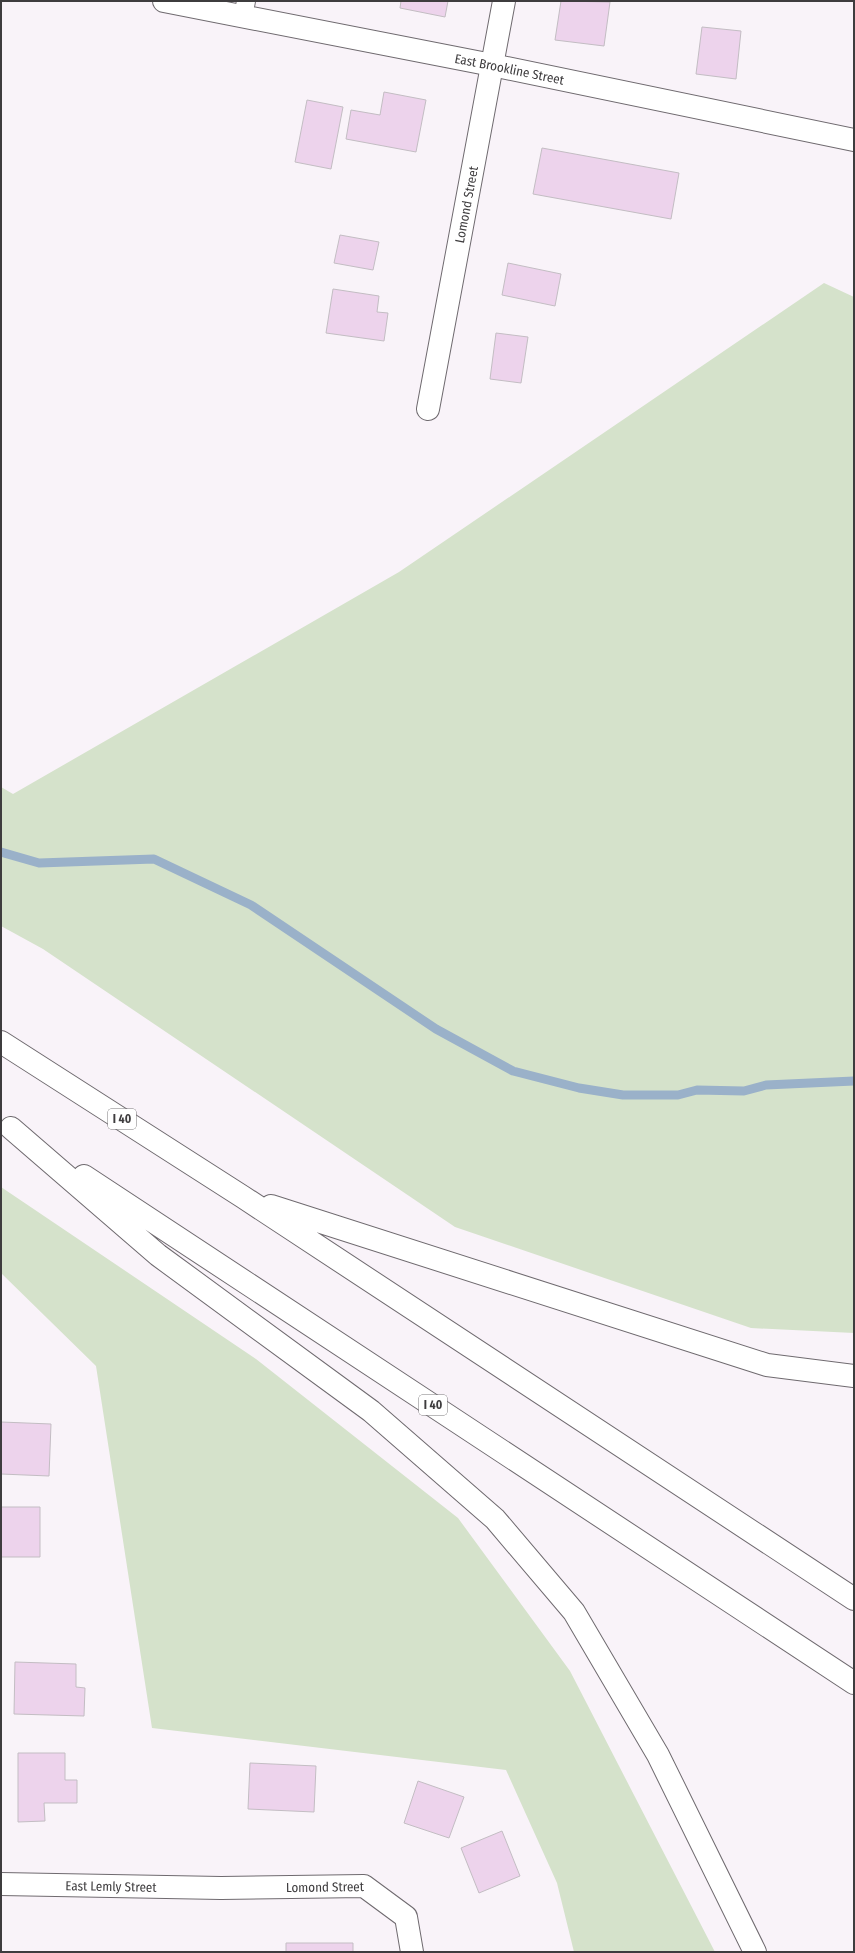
<svg xmlns="http://www.w3.org/2000/svg" width="855" height="1953" font-family="'Fira Sans Condensed',sans-serif">
<rect width="100%" height="100%" fill="#f9f3f9"/>
<path fill="#d5e2cb" d="M824 283 854 297V1333L751 1328 455 1227 43 949 1 926V787L13 794 399 572Z
M1 1187 256 1359 458 1518 570 1671 715 1952H574L557 1883 506 1770 152 1728 96 1366 1 1273Z"/>
<g fill="none" stroke-linecap="round" stroke-linejoin="round">
<path stroke="#9ab1c9" stroke-width="9" d="M1 852 39 863 154 859 251 905 436 1029 513 1071 579 1088 623 1095H678L697 1090 744 1091 766 1085 854 1081"/>
</g>
<path fill="#edd3ec" stroke="#c3bdc3" d="M401 1H448L445 17 400 8Z
M561 1 610 2 604 46 555 40Z
M702 27 741 31 736 79 696 74Z
M384 92 426 100 416 152 346 139 351 110 380 115Z
M307 100 343 107 331 169 295 162Z
M542 148 679 173 671 219 533 194Z
M340 235 379 242 373 270 334 263Z
M508 263 561 274 555 306 502 295Z
M333 289 379 296 377 312 388 313 384 341 326 333Z
M496 333 528 337 521 383 490 379Z
M1 1422 51 1424 49 1476 1 1474Z
M1 1507H40V1557H1Z
M15 1662 76 1664V1687L85 1688 84 1716 14 1714Z
M18 1753H65V1780H77V1803H44L45 1821 18 1822Z
M250 1763 316 1766 314 1812 248 1809Z
M418 1781 464 1797 449 1838 404 1823Z
M502 1831 520 1876 479 1893 461 1848Z
M286 1943H353V1952H286Z"/>
<g fill="none" stroke-linecap="round" stroke-linejoin="round">
<g stroke="#6f6a6f" stroke-width="20">
<path id="lane" d="M243 17 246 1"/>
</g>
<g stroke="#6f6a6f" stroke-width="24">
<g id="street">
<path id="s1" d="M164 1 492 65 854 140"/>
<path id="s2" d="M428 409 504 1"/>
<path id="s3" d="M1 1884 221 1888 364 1886 406 1917 412 1952"/>
</g>
</g>
<g stroke="#6f6a6f" stroke-width="24">
<path id="highway" d="M1 1042 243 1197 854 1599
M11 1128 158 1255 371 1411 495 1519 574 1612 658 1755 755 1952
M84 1176 854 1683
M271 1206 767 1365 854 1376"/>
</g>
<use href="#lane" stroke="#fff" stroke-width="18"/>
<use href="#street" stroke="#fff" stroke-width="22"/>
<use href="#highway" stroke="#fff" stroke-width="22"/>
</g>
<g text-anchor="middle" dominant-baseline="central" stroke-width="3" stroke-linejoin="round" paint-order="stroke">
<g fill="#fff" stroke="#787678" stroke-width="1">
<rect x="108" y="1109" width="28" height="20" rx="3"/>
<rect x="419" y="1395" width="28" height="20" rx="3"/>
</g>
<g font-size="12" font-weight="bold" fill="#3e3c3e">
<text x="122" y="1119">I 40</text>
<text x="433" y="1405">I 40</text>
</g>
<g font-size="13" fill="#3e3c3e" stroke="#fff">
<text stroke="none"><textPath href="#s1" startOffset="352">East Brookline Street</textPath></text>
<text stroke="none"><textPath href="#s2" startOffset="208">Lomond Street</textPath></text>
<text stroke="none"><textPath href="#s3" startOffset="110">East Lemly Street</textPath></text>
<text stroke="none"><textPath href="#s3" startOffset="324">Lomond Street</textPath></text>
</g>
</g>
<rect width="855" height="1953" fill="none" stroke="#3e3c3e" stroke-width="4"/>
</svg>
